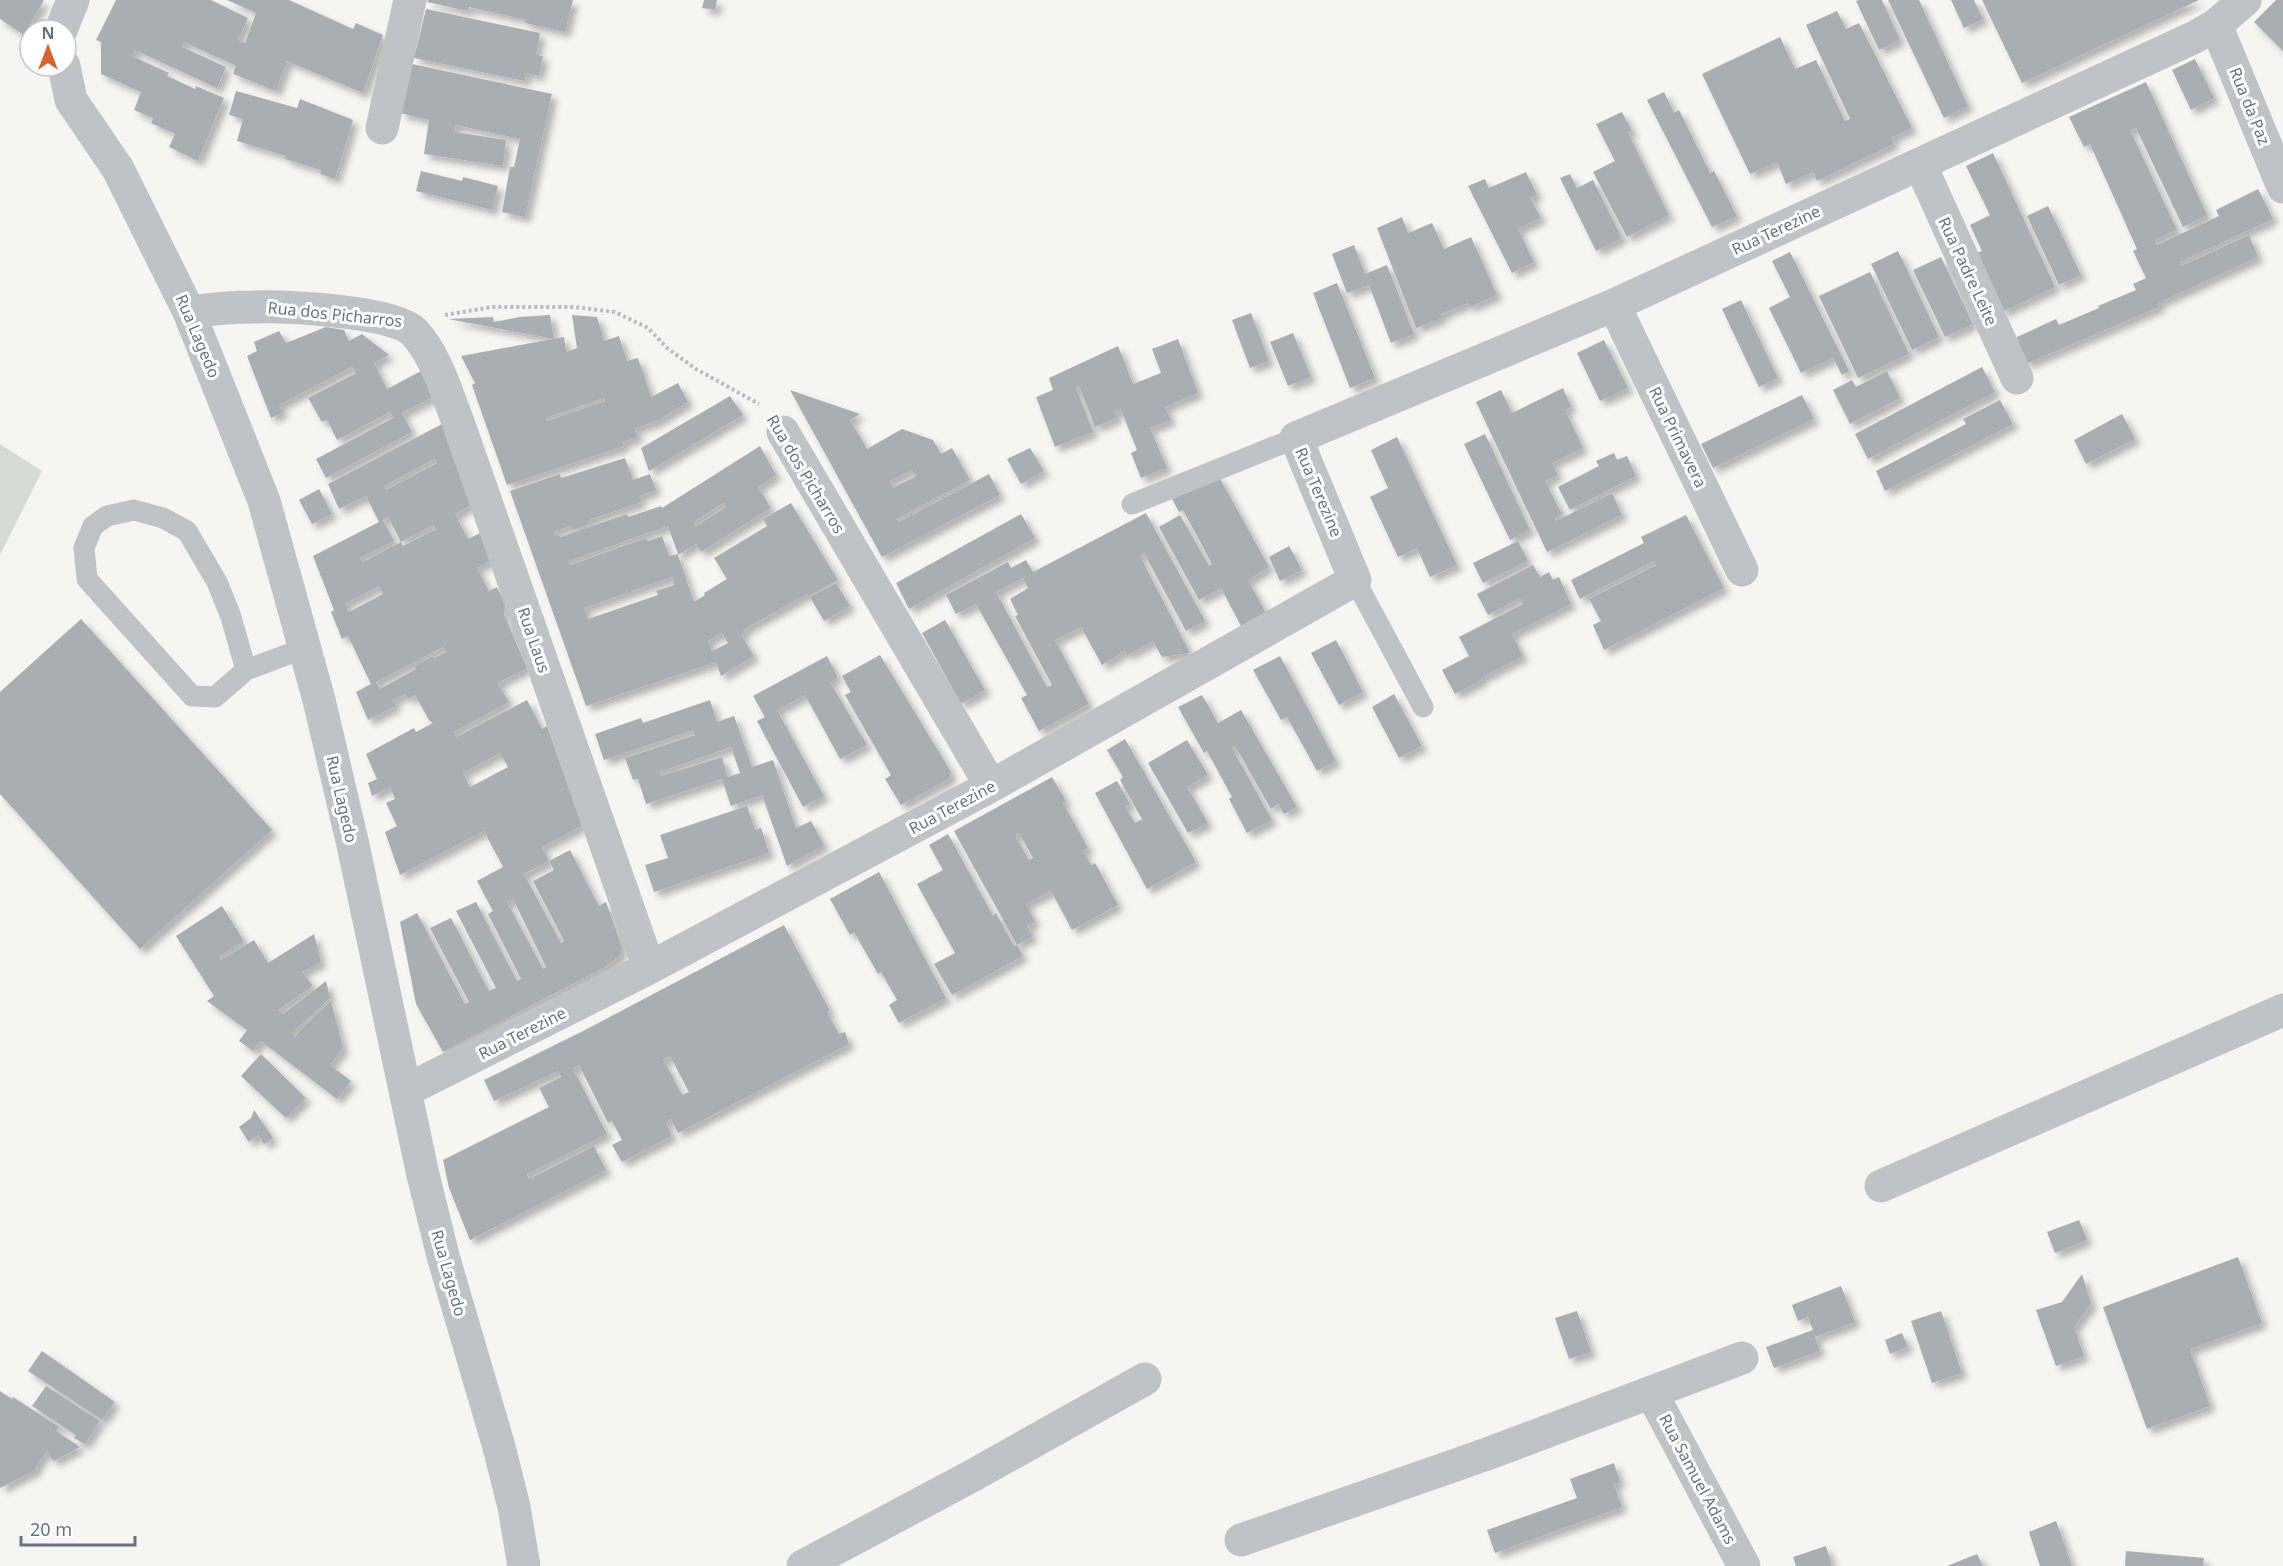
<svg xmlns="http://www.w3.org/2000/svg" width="2283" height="1566" font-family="'Noto Sans',sans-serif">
<defs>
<filter id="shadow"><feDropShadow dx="5.5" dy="5.5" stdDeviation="3" flood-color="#0004"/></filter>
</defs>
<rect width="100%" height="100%" fill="#f5f6f2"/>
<path fill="#d6dcd4" d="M0 444 42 471 0 555Z"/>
<path fill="#a8aeb4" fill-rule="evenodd" filter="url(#shadow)" d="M0 0H44L24 35 0 19Z
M116 0H211L248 18 238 40 245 43 256 13 227 0H289L353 29 356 23 383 35 363 93 287 61 276 91 233 74 236 66 184 42 182 47 226 67 217 88 135 50 132 56 169 73 167 76 195 89 196 86 224 98 198 161 169 147 175 134 151 123 153 118 134 110 141 92 101 74V42L96 40Z
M428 0H573L565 32 525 23 526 20 469 7 468 11 427 2Z
M704 0H717L715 10 702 8Z
M1859 0H1882L1900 40 1879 50 1856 1Z
M1888 0H1919L1968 106 1944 118Z
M1951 0H1974L1983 19 1964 28Z
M1982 0H2199L2022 83Z
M2276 0H2283V51L2254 22Z
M426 9 540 33 536 55 543 56 539 76 526 73 525 81 414 58Z
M1837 11 1846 29 1859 23 1912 128 1891 138 1894 144 1817 181 1813 172 1786 184 1777 162 1750 174 1702 74 1780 37 1795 69 1816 60 1845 121 1850 119 1806 25Z
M2195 59 2214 98 2191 110 2172 70Z
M412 64 552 94 525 217 502 212 510 167H514L520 139 456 125 455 132 506 140 503 166 424 154 429 120 400 113Z
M2146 82 2207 215 2183 227 2136 128 2130 130 2177 230 2155 240 2157 245 2219 216 2216 210 2258 189 2273 219 2180 262 2181 266 2249 235 2258 257 2158 303 2159 307 2026 364 2015 338 2056 319 2059 325 2099 308 2098 306 2136 290 2133 284 2146 278 2133 251 2137 249 2090 144 2084 147 2069 117Z
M236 91 297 108 300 99 353 120 335 179 320 174 321 170 285 159 286 156 237 141 243 119 229 115Z
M1664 92 1674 113 1679 110 1710 173 1714 171 1737 216 1712 227 1647 100Z
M1622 112 1632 131 1628 133 1669 215 1627 237 1593 172 1615 161 1596 124Z
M1993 153 2055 287 2002 312 1974 254 1982 251 1970 225 1990 215 1966 166Z
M421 171 462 181 463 177 498 186 492 210 416 191Z
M1526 172 1537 195 1530 198 1541 218 1518 229 1534 262 1512 273 1468 186 1485 179 1489 188Z
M1570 174 1577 188 1593 180 1622 238 1596 251 1560 178Z
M2048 206 2081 275 2059 285 2027 216Z
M1402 217 1408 233 1432 223 1444 249 1471 237 1497 295 1470 307 1468 303 1441 314 1442 318 1416 328 1377 228Z
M1354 245 1365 274 1387 265 1414 334 1391 343 1369 285 1347 293 1332 254Z
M1898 251 1939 337 1912 350 1871 264Z
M1790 252 1849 371 1842 375 1833 358 1801 373 1769 308 1790 297 1772 261Z
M1941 257 1973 324 1945 337 1913 270Z
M1870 272 1909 354 1858 378 1819 296Z
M1337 283 1375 378 1350 388 1313 293Z
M1741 300 1778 378 1759 387 1722 309Z
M1251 313 1269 361 1250 368 1232 320Z
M550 315 554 339 448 319 493 317 494 322 520 317Z
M572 315 597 317 604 341 619 336 627 361 638 358 651 397 678 383 688 402 659 420 635 429 638 437 623 442 624 446 507 485 472 385 475 383 461 356 564 337 566 352 577 348ZM604 398 605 401 547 421 546 418Z
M326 327 344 330 349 341 362 334 389 355 374 363 387 389 423 370 433 397 402 413 412 432 326 478 316 459 393 418 390 412 337 440 327 420 322 422 308 398 356 373 352 367 279 405 283 412 271 418 247 356 257 351 254 342 279 331 286 343Z
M1293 333 1311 377 1288 386 1270 342Z
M1178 339 1198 393 1165 407 1171 420 1150 428 1167 468 1141 478 1131 453 1137 450 1121 410 1115 412 1117 418 1095 427 1079 386 1076 388 1093 432 1055 447 1036 397 1053 390 1049 378 1118 346 1133 384 1161 373 1152 349Z
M1604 340 1628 388 1600 401 1577 353Z
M1982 367 1995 392 1868 459 1855 434Z
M1887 371 1900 398 1850 424 1833 390 1852 380 1856 387Z
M1563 388 1571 407 1565 410 1583 448 1552 463 1558 475 1545 481 1562 514 1555 518 1556 521 1612 493 1622 515 1547 552 1476 402 1501 390 1512 413Z
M790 390 860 414 850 420 867 449 902 429 933 440 941 454 952 448 970 480 897 519 899 522 989 474 1000 495 882 557ZM912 470 916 476 893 488 890 481Z
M1802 395 1814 419 1713 468 1701 444Z
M730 396 743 415 649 471 641 448Z
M2000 400 2013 424 1885 491 1876 471 1966 424 1963 419Z
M2122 414 2135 439 2086 464 2074 440Z
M442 424 472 505 455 514 468 539 482 532 492 560 477 568 489 591 497 587 505 604 504 615 527 668 498 683 509 702 454 732 456 737 527 700 542 729 547 726 582 826 542 847 549 861 524 874 561 943 564 941 533 881 554 870 549 861 570 850 599 906 606 902 622 947 620 956 605 967 443 1052 416 1004 400 922 417 913 465 1004 469 1002 430 928 451 918 489 991 496 988 456 911 476 902 517 981 521 979 488 914 493 911 477 881 503 867 484 831 400 875 385 832 397 826 386 803 395 799 390 787 372 796 368 783 377 779 366 754 414 728 416 732 433 723 429 720 415 695 408 699 405 694 393 700 396 706 368 720 356 692 371 684 348 636 342 639 331 612 334 610 313 556 379 522 366 496 339 509 328 484ZM434 459 437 463 386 490 384 486ZM388 517 401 542 363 562 360 558 394 541 383 520ZM433 525 436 529 403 546 401 542ZM379 586 383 594 349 612 345 604ZM443 647 446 652 434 658 433 656 414 666 416 669 380 689 376 682ZM500 753 508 767 470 787 463 773ZM513 899 546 967 543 969 507 902Z
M1485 434 1530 530 1510 540 1464 444Z
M1397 437 1457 565 1430 577 1417 548 1398 557 1370 497 1388 488 1371 450Z
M760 446 776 475 758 487 771 508 701 552 696 544 678 555 694 602 705 595 704 593 727 579 714 558 767 526 763 519 791 503 838 580 809 596 807 594 743 630 745 633 741 635 754 656 721 676 716 662 586 706 510 491 560 474 561 478 625 458 633 480 650 474 656 490 639 496 642 502 589 520 590 524 572 530 571 526 554 532 555 536 559 534 560 537 627 514 628 517 661 506 662 508ZM723 503 726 507 696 526 694 522ZM668 526 678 554 669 556 662 536 648 541 646 538 570 565 569 561ZM672 577 674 585 656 591 658 595 588 619 584 608ZM722 633 728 643 712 651 708 641Z
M1030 448 1044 471 1021 484 1007 459Z
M1614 453 1617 460 1627 456 1636 476 1570 510 1558 487 1599 466 1596 461Z
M1218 475 1269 567 1248 580 1266 613 1241 626 1221 588 1199 600 1159 527 1180 515 1209 566 1212 564 1183 510 1179 512 1172 499Z
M319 489 332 514 312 524 299 500Z
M1146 513 1205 621 1186 631 1144 553 1140 556 1190 653 1162 657 1153 641 1127 655 1125 651 1102 665 1081 627 1055 640 1089 704 1039 731 1021 698 1027 695 976 604 956 614 946 595 1008 562 1011 568 1026 560 1033 572ZM1023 578 1028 588 1010 599 1018 615 1015 616 1052 685 1047 687 996 592Z
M1021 514 1035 538 909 609 896 583Z
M1686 515 1724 588 1604 650 1593 625 1601 621 1589 599 1656 565 1654 561 1580 599 1571 580 1644 543 1641 537Z
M1518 541 1528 561 1483 583 1473 563Z
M1289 546 1302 570 1280 581 1269 557Z
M1533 565 1540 577 1549 572 1553 580 1559 577 1571 604 1512 634 1523 656 1481 678 1482 680 1455 694 1442 670 1469 656 1459 637 1523 604 1520 598 1488 615 1477 594Z
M836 583 850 606 824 621 810 597Z
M81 619 272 830 140 949 0 794V692Z
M945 620 985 690 961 704 922 633Z
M1336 640 1363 692 1339 705 1311 653Z
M880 655 951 772 949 779 901 805 885 779 891 775 845 695 851 692 842 676Z
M827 656 838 678 830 682 867 745 840 759 805 695 777 710 824 796 803 807 757 721 765 717 753 696Z
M1280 656 1336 761 1317 771 1287 717 1281 720 1253 670Z
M1394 694 1422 746 1399 758 1372 707Z
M1202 695 1218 723 1241 710 1297 807 1284 814 1278 804 1271 809 1235 746 1232 748 1272 820 1247 833 1229 799 1232 797 1207 751 1204 753 1178 707Z
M710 700 717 722 734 716 752 767 773 760 796 828 811 821 824 845 787 866 762 795 731 806 722 779 646 804 638 779 633 780 625 758 695 735 693 730 604 760 595 734 641 718 643 723ZM731 747 740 773 728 777 722 757 661 776 660 772Z
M1125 739 1196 862 1147 889 1095 793 1117 781 1130 804 1125 806 1135 823 1142 819 1120 780 1123 777 1107 750Z
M1187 740 1208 775 1187 787 1208 823 1188 833 1148 763Z
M1052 777 1066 801 1063 803 1088 848 1083 851 1091 865 1095 863 1118 905 1072 930 1051 891 1026 904 1035 922 1027 926 1033 936 1017 945 954 831ZM1019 833 1033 858 1029 860 1015 835Z
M747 806 755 830 761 828 769 853 654 892 645 865 668 858 660 835Z
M948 834 993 916 996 913 1014 946 1017 945 1023 956 952 995 934 964 955 953 917 884 943 870 929 845Z
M879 872 946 998 899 1023 889 1005 897 1000 881 972 878 974 854 932 850 935 830 899Z
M222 906 244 941 219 957 221 960 254 940 268 963 314 934 321 962 302 972 313 986 278 1010 283 1014 326 981 330 998 292 1033 295 1037 302 1028 331 1001 343 1048 330 1065 351 1081 337 1099 262 1042 260 1041 253 1051 239 1041 247 1030 207 1001 214 996 176 936Z
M784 925 830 1011 827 1012 839 1034 845 1032 849 1044 678 1133 671 1119 666 1122 672 1136 622 1162 612 1145 622 1140 612 1121 608 1123 579 1065 573 1069 607 1134 527 1174 529 1179 594 1146 606 1170 470 1240 449 1188 443 1160 549 1107 539 1088 561 1077 558 1071 494 1101 484 1080 585 1030ZM670 1056 689 1092 682 1095 663 1059Z
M261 1054 306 1098 286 1118 241 1076Z
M254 1110 273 1138 264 1144 258 1135 249 1142 239 1127 251 1118Z
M2079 1220 2087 1240 2055 1253 2047 1232Z
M2238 1257 2262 1323 2190 1349 2210 1406 2147 1429 2103 1307Z
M2082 1274 2091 1304 2074 1327 2084 1356 2056 1366 2036 1310 2062 1302Z
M1841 1286 1855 1322 1815 1337 1820 1351 1774 1368 1766 1347 1813 1330 1808 1317 1798 1321 1792 1305Z
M1577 1311 1591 1352 1569 1359 1555 1318Z
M1941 1311 1962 1373 1932 1383 1911 1321Z
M1902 1333 1908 1347 1890 1354 1885 1340Z
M42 1351 115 1402 102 1420 28 1371Z
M46 1386 100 1421 85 1444 74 1438 76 1435 32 1406Z
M0 1391 12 1399 13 1397 59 1427 56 1431 80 1447 54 1461 46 1452 35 1468 37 1469 0 1488Z
M1614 1463 1620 1482 1614 1484 1622 1507 1495 1553 1487 1530 1577 1498 1570 1479Z
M2056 1521 2072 1566H2040L2029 1532Z
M1826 1546 1832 1566H1796L1793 1557Z
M2126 1551 2204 1558 2203 1566H2125Z
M1977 1554 1983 1566H1947Z"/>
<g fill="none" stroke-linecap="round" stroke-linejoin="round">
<path stroke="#b9bbbe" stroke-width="4" stroke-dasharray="3 3" stroke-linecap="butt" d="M445 315 492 307H575L615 312 648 328 667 348 696 369 759 404"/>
<path stroke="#bfc2c6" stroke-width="21" d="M1132 504 1296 438
M1355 580 1423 707
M246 670 231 617 217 582 187 531 163 518 134 510 107 516 93 526 84 548 87 579 192 696 215 697 246 670 305 648"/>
<path stroke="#bfc2c6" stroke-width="33" d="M2216 25 2283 187
M61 30 73 0
M64 66 71 100 118 169 189 312 264 501 319 700 353 845 423 1175 443 1256 499 1447 514 1507 524 1566
M382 128 410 0
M1920 164 2017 378
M1614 305 1742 570
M189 312C211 309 232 307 253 307 284 306 394 311 414 332 437 357 446 392 458 422L649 968
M783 432 991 786
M405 1091 649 968 991 786 1355 580 1296 438 1614 305 2195 37 2216 25 2245 0
M1881 1186 2283 1010
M1651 1392 1744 1566
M1241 1540 1487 1454 1742 1358
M803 1566 970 1477 1145 1379"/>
</g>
<g text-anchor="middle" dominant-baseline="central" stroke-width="6" stroke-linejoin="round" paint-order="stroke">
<g font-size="16" fill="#667482" stroke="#fff">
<text transform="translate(2250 106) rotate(68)">Rua da Paz</text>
<text transform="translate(1776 230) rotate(-25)">Rua Terezine</text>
<text transform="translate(1968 271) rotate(65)">Rua Padre Leite</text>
<text transform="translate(335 314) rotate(6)">Rua dos Picharros</text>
<text transform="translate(198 336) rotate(67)">Rua Lagedo</text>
<text transform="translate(1678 437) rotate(64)">Rua Primavera</text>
<text transform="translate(806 474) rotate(59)">Rua dos Picharros</text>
<text transform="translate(1319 492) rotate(67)">Rua Terezine</text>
<text transform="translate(534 640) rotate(71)">Rua Laus</text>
<text transform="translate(342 799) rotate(77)">Rua Lagedo</text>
<text transform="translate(952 807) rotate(-28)">Rua Terezine</text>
<text transform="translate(522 1033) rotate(-27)">Rua Terezine</text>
<text transform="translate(449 1273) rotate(74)">Rua Lagedo</text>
<text transform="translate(1698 1479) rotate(62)">Rua Samuel Adams</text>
</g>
</g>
<g transform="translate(48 48)"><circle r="28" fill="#ffffff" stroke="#c2c7cd" stroke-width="1.5"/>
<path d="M0-4.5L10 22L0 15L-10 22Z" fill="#d86230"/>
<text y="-9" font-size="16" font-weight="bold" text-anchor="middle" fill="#667482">N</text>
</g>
<path d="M21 1536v9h114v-9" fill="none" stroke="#667482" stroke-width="3"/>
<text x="30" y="1536" font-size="18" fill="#667482" stroke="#ffffff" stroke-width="4.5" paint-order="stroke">20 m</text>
</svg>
